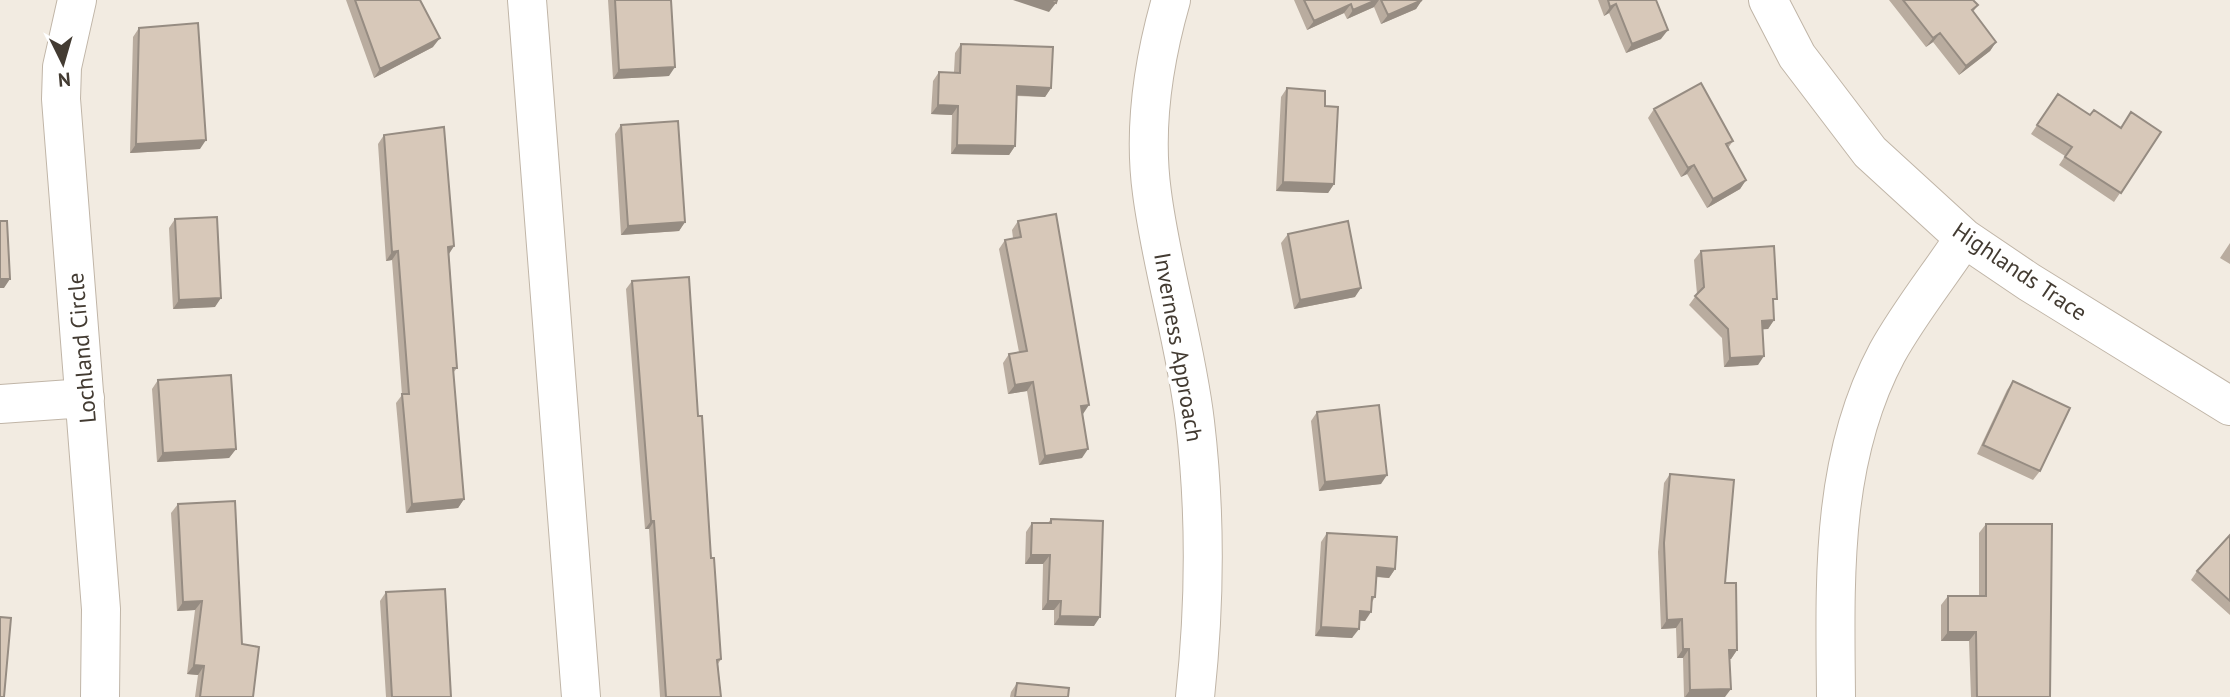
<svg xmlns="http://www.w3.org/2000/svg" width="2230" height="697" font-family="'PT Sans',sans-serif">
<rect width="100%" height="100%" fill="#f2ebe1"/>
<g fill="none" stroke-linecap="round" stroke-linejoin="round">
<g stroke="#c0b5a7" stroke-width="40">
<path id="minor" d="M77 0 62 67 61 99 101 609 100 697
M527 0 581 697
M1171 0C1153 63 1143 128 1152 193 1162 270 1186 345 1195 422 1206 515 1205 605 1195 697
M1768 0 1797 56 1870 152 1964 238 2029 282 2230 406
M0 404 85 398
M1836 697C1835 580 1830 460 1887 353 1909 313 1939 276 1964 238"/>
</g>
<use href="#minor" stroke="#fff" stroke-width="38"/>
</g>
<path fill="#b9ac9f" d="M346 0H420L433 47 374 78Z
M608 0H671L669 76 613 79Z
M1294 0H1422L1416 9 1381 24 1374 7 1347 19 1344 13 1307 30Z
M1598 0H1656L1661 39 1626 53 1609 13 1604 16Z
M1889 0H1973L1978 5 1973 12 1996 42 1990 51 1959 75 1933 42 1926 47Z
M139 28 200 149 130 153 133 37Z
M961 44 1051 88 1045 97 1017 96 1015 146 1009 155 951 154 952 115 931 114 933 81 939 72H954L955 53Z
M1287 88 1325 106 1334 184 1328 193 1276 191 1281 97Z
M2058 94 2090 115 2121 128 2161 132 2114 202 2059 165 2065 156 2031 134Z
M1654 109 1733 141 1728 148 1746 180 1740 189 1707 208 1687 174 1681 177 1648 118Z
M621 125 685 222 679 231 621 235 615 134Z
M384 135 454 246 449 254 457 368 453 373 464 499 458 508 406 513 396 403 402 395 392 260 386 261 378 144Z
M175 219 215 307 173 309 169 228Z
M1018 221 1083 414 1082 458 1039 465 1027 391 1008 394 1003 363 1009 354 1019 352 999 249 1005 240 1013 238 1012 230Z
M1288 234 1355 297 1294 309 1281 243Z
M2230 243V264L2220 258Z
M1701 251 1773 305 1774 320 1768 329H1762L1758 365 1724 367 1722 338 1689 305 1697 294 1694 260Z
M632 281 698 416 721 659 718 664 721 697H660L649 529H645L626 289Z
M158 380 236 449 229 458 157 462 152 389Z
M2013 381 2040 471 2033 480 1977 454 2007 390Z
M1317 412 1381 484 1319 491 1311 421Z
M1670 474 1737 650 1731 659H1730L1725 697H1684L1683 658H1677L1676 628 1661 629 1658 552 1664 483Z
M178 504 242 644 253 697H195L198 675 187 674 195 610 177 611 171 513Z
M1051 519 1094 626 1054 625V610H1042L1043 564H1025L1026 532 1032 523H1048Z
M1986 524 2050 697H1971L1969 641H1941V605L1948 596H1979V533Z
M1327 533 1395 569 1389 578 1376 577 1375 597 1372 602 1365 621 1359 620 1352 638 1315 636 1321 542Z
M2230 535V615L2191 580 2197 571Z
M386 592 451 697H386L380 601Z
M1017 683 1068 697H1010L1011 692Z"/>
<path fill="#968c82" d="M1013 0H1046L1056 3 1049 12Z
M1376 0H1379L1374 7 1347 19 1353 10Z
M1422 0 1416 9 1381 24 1388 15Z
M1351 4 1344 13 1307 30 1314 21Z
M1616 4 1609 13 1604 16 1610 7Z
M1668 30 1661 39 1626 53 1632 44Z
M1940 33 1933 42 1926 47 1933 38Z
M440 38 433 47 374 78 380 69Z
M1996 42 1990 51 1959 75 1966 66Z
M675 67 669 76 613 79 619 70Z
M1017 86 1051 88 1045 97 1011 95Z
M938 105 958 106 952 115 931 114Z
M206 140 200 149 130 153 136 144Z
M957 145 1015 146 1009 155 951 154Z
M1694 165 1687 174 1681 177 1688 168Z
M1746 180 1740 189 1707 208 1713 199Z
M1283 182 1334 184 1328 193 1276 191Z
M685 222 679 231 621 235 628 226Z
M454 246 448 255V247Z
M398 251 392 260 386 261 392 252Z
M0 279H10L4 288H0Z
M1361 288 1355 297 1294 309 1300 300Z
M221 298 215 307 173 309 179 300Z
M1774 320 1768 329 1755 330 1762 321Z
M1764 356 1758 365 1724 367 1730 358Z
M1033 382 1027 391 1008 394 1015 385Z
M1089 405 1083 414 1075 415 1081 406Z
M236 449 229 458 157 462 163 453Z
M1088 449 1082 458 1039 465 1045 456Z
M1387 475 1381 484 1319 491 1325 482Z
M464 499 458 508 406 513 412 504Z
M651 521H654L649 529H645Z
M1031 555H1050L1043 564H1025Z
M1377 567 1395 569 1389 578 1371 576Z
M202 601 195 610 177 611 183 602Z
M1048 601H1061L1054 610H1042Z
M1360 611 1371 612 1365 621 1353 620Z
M1060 616 1100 617 1094 626 1054 625Z
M1682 619 1676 628 1661 629 1667 620Z
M1321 627 1359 629 1352 638 1315 636Z
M1948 632H1976L1969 641H1941Z
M1683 649H1689L1683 658H1677Z
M1729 650H1737L1731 659H1723Z
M194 665 204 666 198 675 187 674Z
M1731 689 1725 697H1685L1690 690Z"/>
<path fill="#d7c8b9" stroke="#968c82" stroke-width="2" d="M355 0H420L440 38 380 69Z
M615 0H671L675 67 619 70Z
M1046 0H1057L1056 3Z
M1304 0H1376L1353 10 1351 4 1314 21Z
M1381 0H1422L1388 15Z
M1608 0H1656L1668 30 1632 44 1616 4 1610 7Z
M1903 0H1973L1978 5 1972 10 1996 42 1966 66 1940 33 1933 38Z
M198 23 206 140 136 144 139 28Z
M961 44 1053 47 1051 88 1017 86 1015 146 957 145 958 106 938 105 939 72 960 73Z
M1701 83 1733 141 1726 144 1746 180 1713 199 1694 165 1688 168 1654 109Z
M1287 88 1325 91V106L1338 107 1334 184 1283 182Z
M2058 94 2090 115 2094 110 2121 128 2131 112 2161 132 2121 193 2065 157 2072 147 2037 125Z
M678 121 685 222 628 226 621 125Z
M444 127 454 246 448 247 457 368H453L464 499 412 504 402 394H409L398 251 392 252 384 135Z
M1056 214 1089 405 1081 406 1088 449 1045 456 1033 382 1015 385 1009 354 1027 351 1005 240 1021 237 1018 221Z
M217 217 221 298 179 300 175 219Z
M0 221H7L10 279H0Z
M1348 221 1361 288 1300 300 1288 234Z
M1774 246 1777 299H1773L1774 320 1762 321 1764 356 1730 358 1728 329 1695 296 1704 287 1701 251Z
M689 277 698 416H702L711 558H714L721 659 717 660 721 697H666L654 521H651L632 281Z
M231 375 236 449 163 453 158 380Z
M2013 381 2070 408 2040 471 1983 445Z
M1379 405 1387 475 1325 482 1317 412Z
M1670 474 1734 480 1725 583H1736L1737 650H1729L1731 689 1690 690 1689 649H1683L1682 619 1667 620 1664 543Z
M235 501 242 644 259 647 253 697H200L204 666 194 665 202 601 183 602 178 504Z
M1051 519 1103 521 1100 617 1060 616 1061 601H1048L1050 555H1031L1032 523H1051Z
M1986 524H2052L2050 697H1977L1976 632H1948V596H1986Z
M1327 533 1397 537 1395 569 1377 567 1375 597H1372L1371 612 1360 611 1359 629 1321 627Z
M2230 535V601L2197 571Z
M445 589 451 697H392L386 592Z
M0 617 11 618 4 697H0Z
M1017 683 1069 688 1068 697H1015Z"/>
<g text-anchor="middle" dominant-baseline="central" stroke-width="7" stroke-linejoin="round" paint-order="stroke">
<g font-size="23" fill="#433b32" stroke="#fff">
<text transform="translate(2020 271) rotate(34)">Highlands Trace</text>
<text transform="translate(1179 347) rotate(80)">Inverness Approach</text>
<text transform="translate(81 348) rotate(-95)">Lochland Circle</text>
</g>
</g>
<g transform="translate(63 63) rotate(175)" stroke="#ffffff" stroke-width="5" paint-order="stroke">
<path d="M0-5L12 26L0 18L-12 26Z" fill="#433b32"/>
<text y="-10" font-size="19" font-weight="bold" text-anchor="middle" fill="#433b32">N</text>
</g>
</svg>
